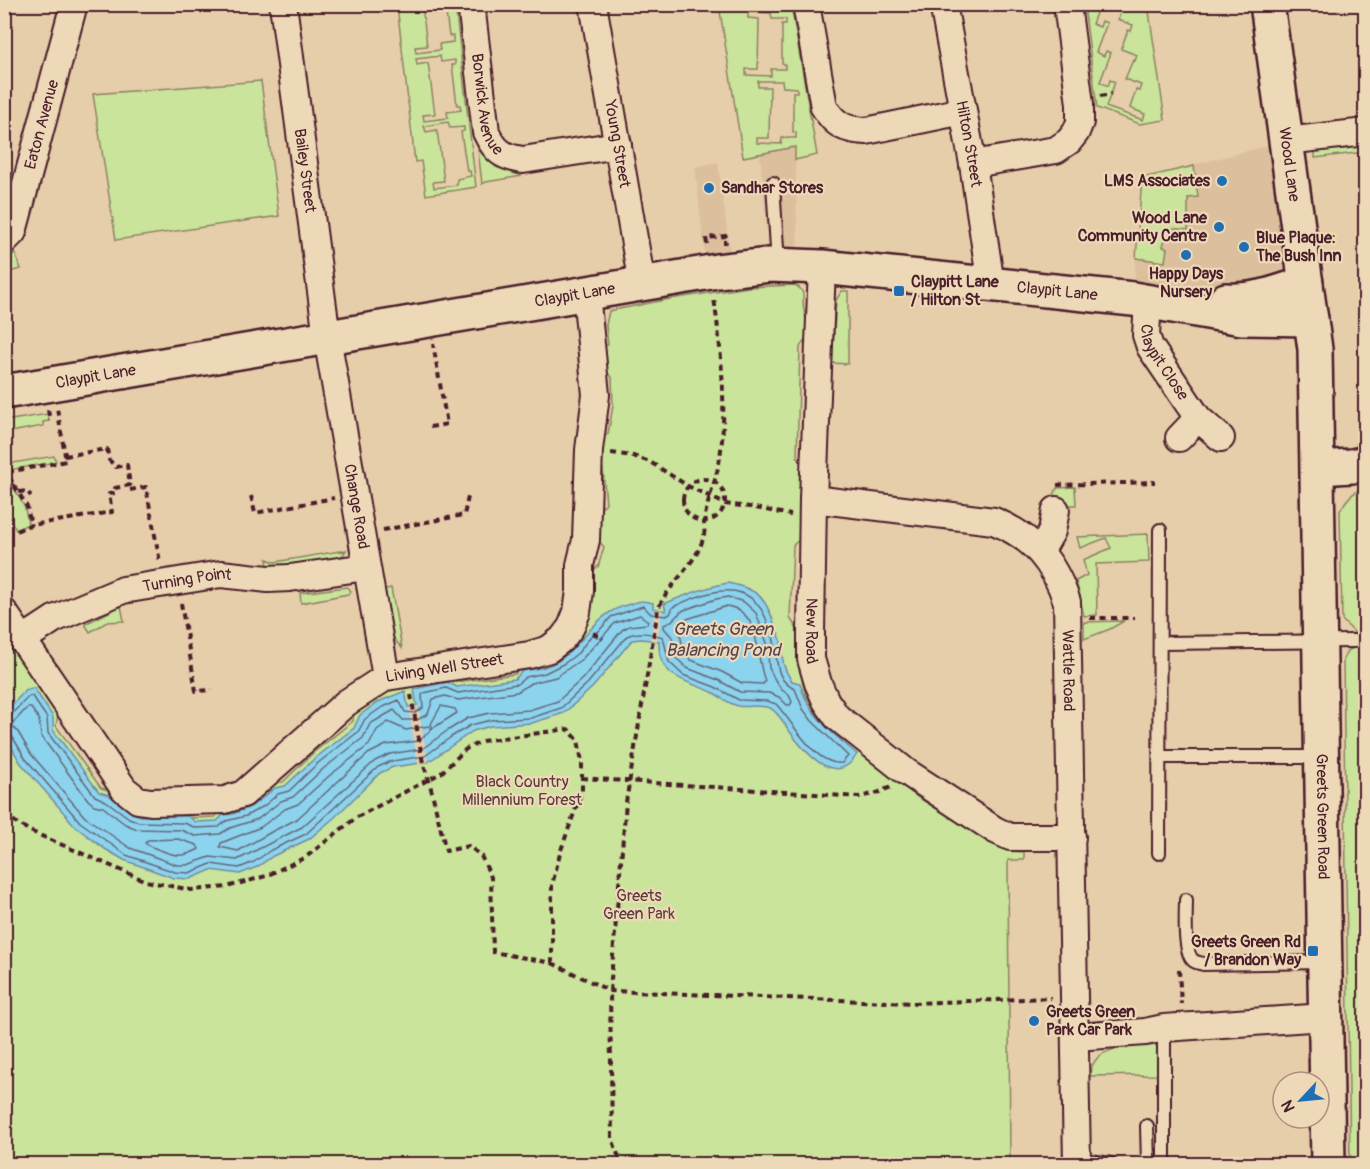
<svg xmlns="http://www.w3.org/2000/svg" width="1370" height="1169" font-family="Pangolin,sans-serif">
<rect width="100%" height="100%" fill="#e7ceaa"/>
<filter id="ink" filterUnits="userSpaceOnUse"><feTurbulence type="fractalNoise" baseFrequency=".0167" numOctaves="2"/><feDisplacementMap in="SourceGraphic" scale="12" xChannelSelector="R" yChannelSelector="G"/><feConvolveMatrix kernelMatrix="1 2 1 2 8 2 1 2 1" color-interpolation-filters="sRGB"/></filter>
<g filter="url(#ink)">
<path fill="#dcbf9c" d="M1286 141 1308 301 1133 299 1142 178Z
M795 147 798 266 770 265 760 153Z
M718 162 732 269 707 273 695 167Z"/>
<path fill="#cae49b" stroke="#8a8263" stroke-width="1.5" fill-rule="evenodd" d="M397 5H422L427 46 415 47 416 53 440 50 439 44 453 42V36H449L445 5H455L476 187 426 195 421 161 415 162ZM440 56 441 62 455 60V65H452L457 105H460L461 110 447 112 448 118 424 121 423 115 435 114 428 63 417 65 416 59ZM448 122 450 128 464 127V131L461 132 467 171H470L471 176 457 179V185L434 188 433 182 444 181 437 130 426 132 424 126Z
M757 5H791L817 155 795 160V147L743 157 719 5 757 6ZM748 12 771 13 772 19H786V24H782V63L785 64V69H771V76L746 75V69H758L759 19 748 18ZM758 81H782L783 87 797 88V92H793V132H796V138H782L781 144 757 143V138H769L770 87H758Z
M1084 5H1099L1092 24 1100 27 1102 21 1107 23 1096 52 1104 56 1106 51 1111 53 1100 82 1108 86 1110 80 1115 82 1106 107 1143 120 1145 114 1130 108 1136 90 1139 91 1141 85 1125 79 1133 60 1135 61 1137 55 1121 49 1128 30 1131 31 1133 25 1118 20 1123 5H1148L1165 120 1140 124 1097 108Z
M261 81 279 216 116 240 93 94Z
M1365 143V152L1315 158V151Z
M478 149 496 167 522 176 486 182 482 184Z
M1194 166 1198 197 1188 198V230L1171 228 1166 231 1163 247 1167 248 1165 262 1136 258 1142 178Z
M15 253 21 269 5 273V258Z
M795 285C808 292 801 299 804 310 807 324 811 334 800 347L797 456 803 466 800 539 793 545 790 618 797 629 799 668 806 696 818 716 836 734 917 797 1007 851 1024 852V860H1008L1010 1164H5L4 629 58 713 56 726 101 788 186 810 193 818 215 817C227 803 264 782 283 782L314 752 353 721 354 711 390 690 414 683 451 675 457 682 515 674 521 666 535 665 589 572 598 567 604 547 596 538 598 511 606 503 603 469 597 463 600 439 608 434 613 406 612 377 603 369 602 346 608 345 606 325 609 311 670 299 749 287Z
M842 291H848V364L832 363 836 300Z
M48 414 49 421 43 422V426L5 433V421Z
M54 456 56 462 9 470 7 464Z
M1075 487 1076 505H1063L1051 502 1057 488Z
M1365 487V1164H1350L1343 660 1347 651 1354 648V632L1342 620 1340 511C1347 498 1352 493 1365 487Z
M14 488 25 508 28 524 16 530 5 509V494Z
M1148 534 1149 562 1096 564 1097 615 1084 616 1076 581 1087 575 1083 560 1111 548 1106 538 1080 548 1077 537Z
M346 550 343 555 336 559 268 567 267 559 275 562Z
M347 587 351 591 348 594 301 603 300 593Z
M391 588 402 648 394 639 385 589Z
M121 606 124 621 107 622 90 632 85 624Z
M1124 621 1110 629 1084 639V622Z
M1157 1045V1075L1090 1076C1092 1043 1132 1048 1157 1045Z"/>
<path fill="#8cd3ee" stroke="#728ba0" stroke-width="1.5" d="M728 583C757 589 765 596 774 623 776 629 780 635 781 641 783 659 781 665 792 681L800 683C808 715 833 734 857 754 836 791 802 749 788 729 783 722 778 712 770 708 761 704 748 708 738 706 729 704 722 698 714 693 688 680 657 680 659 641L641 639 632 640 593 687 564 713 532 723 491 726 473 731 428 762 393 767 380 773 335 817 309 839 273 856 257 867 240 874 211 870 190 879 174 878 124 860 105 849 76 827 20 762 5 735 4 713 25 691 34 688 53 717V730L99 792 109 795 132 813 141 816H187L196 822 217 821 223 815 233 814 252 806 275 788 285 786 314 759 354 728 360 715 378 702 405 691 408 707 417 706 414 689 448 682 457 687 515 679 522 671C534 669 547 668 558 661 587 642 593 613 630 604 639 601 644 600 653 603V608L666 611 664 604C685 595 705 587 728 583Z"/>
<path fill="#e7ceaa" d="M655 609 662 610 657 641 650 640Z
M418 706 428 762 418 764 408 708Z"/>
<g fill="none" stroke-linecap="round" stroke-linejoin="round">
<path stroke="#646779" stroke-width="1.5" d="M728 597 744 602 756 613 767 643 769 668 775 680 782 690 789 695 792 702 790 705H787L779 697 769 693 740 692 718 680 687 668 676 658 672 637 664 628V625C675 621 676 614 684 610L716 599Z
M727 606C763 613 754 654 765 681L763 684 742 683 722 672 691 660 684 653 679 629 687 619Z
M640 615 648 621 647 624 629 626 622 630 583 678 558 701 529 710 490 713 468 718 447 731 422 749 390 754 375 761 302 827 237 860 210 857 187 865H177L130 848 85 817 31 754 18 732 11 725 27 708H31L39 719 41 736 88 800 94 805 103 807 125 824 137 829 181 830 195 836 220 834 230 828 258 819 281 801 293 797 323 769 363 738 370 724 394 710 403 720H417L428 714 433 699 445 696 458 700 517 692 531 683 556 677 582 659 615 623Z
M441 706 455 709 457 713 433 728 431 724Z
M4 716 11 715 28 697 32 696 47 718 48 733 95 796 106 801 129 818 139 822 184 823 196 828 219 827 226 821 246 816 264 806 278 794 289 791 318 763 358 732 365 719 381 708 399 700 405 712 415 713 423 708 422 695 424 693 446 688 458 693 517 684 526 677 545 673 565 663 578 653 591 636 599 631 611 617 643 606 651 614 666 616 670 614 673 607C708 590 752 575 768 624 770 630 773 635 774 641 778 659 774 680 795 689L803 709 812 721 848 756 842 763C815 766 793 722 776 704L767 701 739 700 715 687 683 675 669 662 663 637C652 633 637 631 627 636L588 683 561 708 531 718 491 720 471 725 451 737 425 756 392 761 378 767 306 834 271 850 254 862 239 868 211 864 189 873 175 872 126 855 80 822 25 758 12 736 4 734
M388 722 406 730 429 726 432 729 419 741 386 745 368 754 297 819 273 831 238 851 220 847 221 843 261 827 285 809 298 804 329 776 369 745 377 730Z
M178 839 197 845 199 849C178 861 170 853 149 846L145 843 148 840Z"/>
<g stroke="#4a1f2b" stroke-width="16">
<path id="lane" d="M773 183 778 265
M1160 643 1354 641
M1160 757H1320
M1159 853 1160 530
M1186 900C1186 913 1183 954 1194 961 1197 963 1200 963 1203 964L1324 962
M1147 1126 1148 1164
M1077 1159 1111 1164
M1164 1164V1028"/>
</g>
<g stroke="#4a1f2b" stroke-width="30">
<g id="street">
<path id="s1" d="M283 4 327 337 386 677"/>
<path id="s2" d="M471 4 486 132C495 151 502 157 523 160L618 145"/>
<path id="s3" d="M593 4 642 284"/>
<path d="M806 4 824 107C835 125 845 130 866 131L963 111"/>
<path id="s4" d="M943 4 973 164 991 285"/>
<path d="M1286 141 1366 132"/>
<path d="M973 164 1056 150 1069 141 1076 132 1080 122V104L1067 4"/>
<path id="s5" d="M4 241 13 232 74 4"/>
<path id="s6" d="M822 267 813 499 811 634V659L818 683 826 701 837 717 905 771 995 830 1010 837H1072"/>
<path id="s7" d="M1148 301 1146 335 1150 347 1198 418 1221 438"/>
<path d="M1179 438 1198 418"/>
<path id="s8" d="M813 499 994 521C1033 537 1054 562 1067 602L1077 1164"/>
<path d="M1040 552 1052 531 1056 510"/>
<path id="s9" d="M4 612 124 789 138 800 151 802 225 800 243 794 346 703 386 677 529 655 549 649 562 639 571 627 577 612 580 591V565L586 540 589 450 596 395 586 293"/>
<path id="s10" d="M22 640 54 619 123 590 221 574 268 579 290 578 366 567"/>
<path d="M1076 1037 1145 1032 1164 1028 1325 1017"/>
</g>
</g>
<g stroke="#4a1f2b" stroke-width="38">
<g id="secondary">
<path id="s11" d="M1267 4 1315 349 1328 1164"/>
<path d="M1226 300C1255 302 1279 292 1306 283"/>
<path id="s12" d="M4 392 717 271 770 265 822 267 1133 299 1242 318 1311 319"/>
<path d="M1318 468 1352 466 1366 463"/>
</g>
</g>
<path stroke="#4a1f2b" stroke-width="4" stroke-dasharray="6 4.5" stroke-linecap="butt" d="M1100 96 1111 94
M707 244 706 238 726 236V242H723
M48 410 50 421
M430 427 447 424 433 344
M611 453 633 456 650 462 688 486 725 504 750 507 791 515
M4 468 27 507 31 525
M8 472 66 461 57 408
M683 500a21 21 0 1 1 42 0a21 21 0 1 1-42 0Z
M1057 485 1155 482
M130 490 146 487 160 562
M4 491 15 485
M19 492 27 491 31 496
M251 496 255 513 334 498
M383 530 464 515 468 497
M17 531 26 526 112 512 109 494 115 493V488L130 485 127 465 116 467 109 460 107 449 65 456
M181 603 196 691 212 690
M1090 618H1135
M593 633 603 639
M582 778 859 797 877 793 891 787
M4 815 30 831 146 881 191 890 227 887 266 876 306 857 357 817 441 773 466 749 482 741 568 729 578 740 582 762V791L561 850 552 885V963L493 952 491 877 481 856 469 846 446 851 429 780 423 763 411 695
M552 963 610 991 913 1003 1051 998
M1179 970 1181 1004
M628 1164 618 1155 612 1138 610 991 626 802 658 609C669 583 698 563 704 535 705 531 704 526 704 521 707 502 715 483 719 463 728 414 721 348 714 298"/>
<use href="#lane" stroke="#edd9b7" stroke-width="12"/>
<use href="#street" stroke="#edd9b7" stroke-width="26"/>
<use href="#secondary" stroke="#edd9b7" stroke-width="33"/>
</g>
</g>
<g fill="#1f6fb2" stroke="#edd9b7" stroke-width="2">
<circle cx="1222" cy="181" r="6"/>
<circle cx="709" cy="188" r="6"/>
<circle cx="1219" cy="227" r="6"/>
<circle cx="1244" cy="247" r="6"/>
<circle cx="1186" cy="255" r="6"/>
<rect x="893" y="285" width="12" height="12" rx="3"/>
<rect x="1307" y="945" width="12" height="12" rx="3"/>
<circle cx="1034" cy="1021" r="6"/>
</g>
<g text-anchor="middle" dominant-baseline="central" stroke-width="4.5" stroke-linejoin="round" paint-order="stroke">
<g font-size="16" fill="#4a1f2b" stroke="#edd9b7">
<text stroke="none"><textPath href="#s2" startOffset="102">Borwick Avenue</textPath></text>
<text stroke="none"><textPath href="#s5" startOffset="124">Eaton Avenue</textPath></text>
<text stroke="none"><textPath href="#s3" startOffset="142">Young Street</textPath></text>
<text stroke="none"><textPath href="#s4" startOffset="142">Hilton Street</textPath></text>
<text stroke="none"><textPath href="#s11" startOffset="162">Wood Lane</textPath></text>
<text stroke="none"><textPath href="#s1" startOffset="168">Bailey Street</textPath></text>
<text stroke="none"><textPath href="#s12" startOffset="1065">Claypit Lane</textPath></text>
<text stroke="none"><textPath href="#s12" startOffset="579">Claypit Lane</textPath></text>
<text stroke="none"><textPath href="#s7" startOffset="66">Claypit Close</textPath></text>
<text stroke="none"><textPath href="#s12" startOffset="93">Claypit Lane</textPath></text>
<text stroke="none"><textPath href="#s1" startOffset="508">Change Road</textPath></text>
<text stroke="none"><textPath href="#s10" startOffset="178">Turning Point</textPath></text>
<text stroke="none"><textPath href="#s6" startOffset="364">New Road</textPath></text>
<text stroke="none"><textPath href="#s9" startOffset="582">Living Well Street</textPath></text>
<text stroke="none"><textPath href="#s8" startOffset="364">Wattle Road</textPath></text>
<text stroke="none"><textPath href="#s11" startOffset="816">Greets Green Road</textPath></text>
</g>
<g font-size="16" font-weight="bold" fill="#4a1f2b" stroke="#edd9b7" text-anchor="start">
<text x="1210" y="181" text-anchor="end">LMS Associates</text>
<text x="721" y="188">Sandhar Stores</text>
<text x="1207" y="218" text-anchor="end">Wood Lane<tspan x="1207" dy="18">Community Centre</tspan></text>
<text x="1256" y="238">Blue Plaque:<tspan x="1256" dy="18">The Bush Inn</tspan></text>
<text x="1186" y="274" text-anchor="middle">Happy Days<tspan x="1186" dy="18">Nursery</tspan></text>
<text x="911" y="282">Claypitt Lane<tspan x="911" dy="18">/ Hilton St</tspan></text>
<text x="1301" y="942" text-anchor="end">Greets Green Rd<tspan x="1301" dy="18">/ Brandon Way</tspan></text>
<text x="1046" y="1012">Greets Green<tspan x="1046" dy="18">Park Car Park</tspan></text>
</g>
<g font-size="16" fill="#5d3d3c" stroke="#edd9b7">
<text x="522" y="782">Black Country<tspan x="522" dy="18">Millennium Forest</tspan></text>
<text x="639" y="896">Greets<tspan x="639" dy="18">Green Park</tspan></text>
</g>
<g font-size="18" font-style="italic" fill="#574352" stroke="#edd9b7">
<text x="723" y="629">Greets Green<tspan x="723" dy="21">Balancing Pond</tspan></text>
</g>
</g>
<rect width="1370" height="1169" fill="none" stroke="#edd9b7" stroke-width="24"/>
<rect x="12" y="12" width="1346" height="1145" fill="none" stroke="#4a1f2b" stroke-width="2" filter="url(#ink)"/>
<g transform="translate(1301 1100) rotate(244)"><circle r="28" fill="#edd9b7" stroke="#ac8f7f" stroke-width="1.5"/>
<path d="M0-4.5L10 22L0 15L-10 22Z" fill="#1f6fb2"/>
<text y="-9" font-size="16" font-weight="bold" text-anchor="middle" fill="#4a1f2b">N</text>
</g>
</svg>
